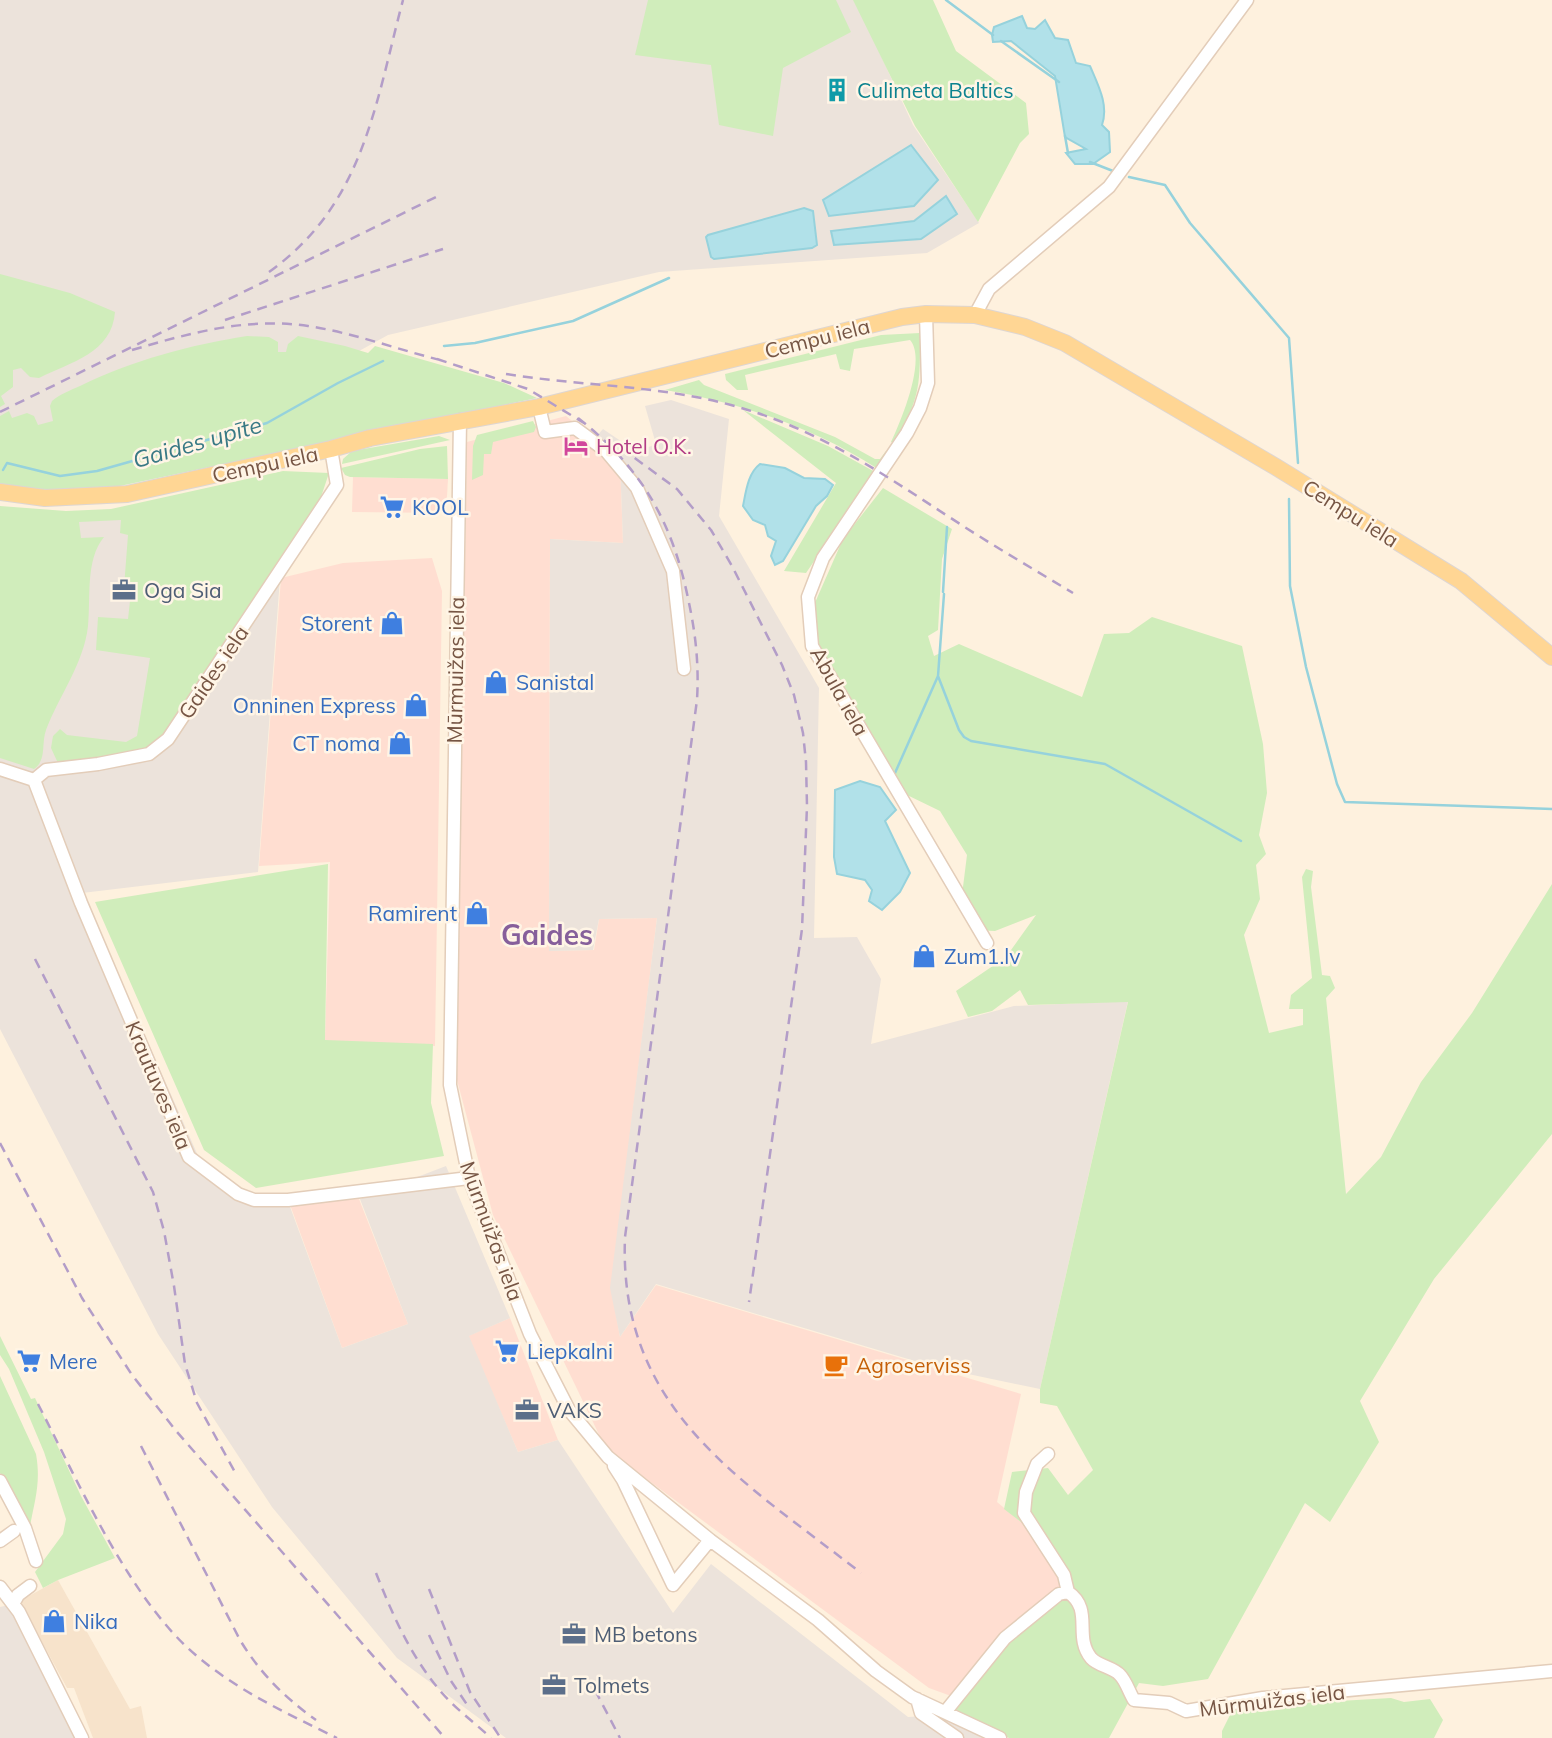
<svg xmlns="http://www.w3.org/2000/svg" width="1552" height="1738" font-family="Mulish,sans-serif">
<rect width="100%" height="100%" fill="#fef1de"/>
<path fill="#f7e3cb" d="M58 1580 130 1709 141 1706 147 1738H93L74 1688H67L20 1601Z"/>
<path fill="#ffded1" d="M566 416 620 460 623 543 550 539 549 951 594 950 599 919 657 918 611 1287 620 1337 656 1285 1021 1394 997 1502 1021 1522 1064 1586 998 1636 951 1696 929 1688 606 1449 493 1215 457 1080 467 442Z
M353 477 448 479 446 513 352 512Z
M432 558 442 591 435 1046 325 1041 330 862 259 866 281 578 343 563Z
M359 1199 408 1324 342 1348 289 1202Z
M510 1318 558 1440 518 1452 468 1336Z"/>
<path fill="#ece3db" d="M0 0H855L913 125 979 223 927 253 659 272 388 335 247 413 0 439Z
M671 400 729 419 719 516 819 688 814 938 857 937 881 979 871 1044 1014 1006 1128 1001 1040 1389 935 1367 656 1284 620 1337 610 1288 657 918 599 919 593 950 549 951 550 539 623 543 620 460 595 438 603 429 637 452 656 444 645 406Z
M0 509 52 515 112 511 280 578 258 872 82 893 199 1158 241 1202 289 1204 342 1348 408 1324 360 1199 446 1166 510 1318 469 1336 518 1452 558 1440 673 1613 711 1564 908 1717 958 1714 1007 1738H506L397 1658 272 1507 158 1334 0 1029Z
M13 1604 77 1738H0V1607Z"/>
<path fill="#d0edbb" d="M648 0H836L851 32 783 68 773 136 719 125 711 65 635 55Z
M853 0H933L956 51 1026 103 1029 134 1020 143 978 222 915 126Z
M0 274 70 293 115 312C112 353 71 362 39 378L30 377 21 368 13 370V387L1 396 5 404 0 407Z
M920 333C920 385 921 397 894 443L891 442C901 421 927 359 910 340L854 349 850 371 840 369 836 354 745 375 748 390H737L726 380 725 374 881 335Z
M247 336 269 337 278 342V352H286L288 344 298 336 345 346 368 353 375 346 504 383 537 398 96 491H36L0 485V416L9 411 12 418 27 413 34 416 38 425 53 421 50 406 52 401C60 394 71 390 80 386 133 360 190 345 247 336Z
M699 380 704 385 835 437 875 459H880L886 451 888 452 878 469C812 427 742 403 665 390Z
M743 410 828 446 875 472 806 573 784 571 836 483Z
M533 421 536 427 534 432 493 442 491 454H484L483 475 472 480 473 446 477 435Z
M439 436 450 440 342 464 343 459 352 451Z
M447 446 448 479 350 477 345 475 341 468 420 449Z
M283 471 329 473 319 503 167 734 147 749 124 756 63 764 57 761 51 748 53 736 60 729 67 735 126 742 137 736 150 658 96 650 98 617 128 619 130 601 123 600 128 535 120 533 121 520 79 522 81 538 104 537C85 560 91 598 88 626 84 663 59 696 46 730 41 744 47 760 34 769L0 758V506L66 511 111 509Z
M883 488 952 529 942 559 938 630 928 636 934 656 959 644 1082 697 1104 634 1129 633 1152 617 1242 646 1263 744 1267 793 1259 835 1266 854 1256 865 1260 899 1244 935 1269 1033 1303 1025V1009H1289L1291 995 1312 978 1302 877 1306 869 1313 871 1311 887 1322 975 1330 976 1335 988 1326 998 1346 1194 1381 1157 1421 1082 1472 1013 1552 884V1134L1434 1279 1360 1401 1379 1442 1330 1522 1305 1503 1208 1679 1163 1686 1139 1683 1109 1738H1009L952 1709 1002 1643 1066 1585 1021 1522 1004 1509 1012 1472 1048 1468 1068 1495 1093 1470 1057 1406 1040 1403V1389L1128 1002 1028 1005 1020 990 992 1011 968 1017 956 991 1006 957 1036 915 995 931 972 930 954 897 963 887 967 855 940 811 905 794 816 646 810 614 843 539Z
M328 864 325 1040 433 1044 431 1103 444 1156 256 1188 204 1150 95 902Z
M0 1336 31 1399 35 1398 81 1496 115 1558 58 1580 43 1588 35 1572 63 1534 66 1519 44 1452 9 1369 0 1355Z
M0 1376 36 1454C41 1482 35 1499 30 1526L0 1473Z
M1391 1698 1404 1702 1430 1699 1443 1720 1434 1738H1222V1731L1234 1707Z"/>
<path fill="#b1e1e9" stroke="#96d2dc" stroke-width="2" d="M1022 16 1027 28 1035 29 1045 20 1055 38 1068 40 1076 63 1090 66C1098 85 1109 105 1102 125L1109 132 1110 152 1093 164H1075L1066 153 1086 149 1065 137 1055 76 1011 41 993 42 992 35 994 27Z
M911 145 938 180 914 206 829 216 823 200Z
M946 196 957 214 921 239 834 245 831 231 914 221Z
M804 208 813 211 817 245 812 248 714 259 711 257 706 237 708 235Z
M760 464 785 468 804 478 825 479 833 485 827 496 816 506 783 561 775 565 771 556 776 541 768 536 765 525 753 520 743 506C746 491 748 473 760 464Z
M860 781 880 787 896 810 885 821 910 873 900 892 882 910 869 901 872 890 865 880 837 874 834 857 835 790Z"/>
<g fill="none" stroke-linecap="round" stroke-linejoin="round">
<path stroke="#96d2dc" stroke-width="2.5" d="M946 0 993 35
M1001 41 1059 82
M1065 136 1068 153
M1090 162 1113 171
M1129 177 1165 185 1190 223 1289 338 1298 463
M444 346 475 343 573 321 669 278
M3 470 7 463 60 476 97 471 267 423 338 383 383 361
M1289 499 1290 586 1306 667 1337 784 1345 802 1552 809
M943 592 947 527
M938 676 944 594
M895 773 938 676 959 730 964 737 971 741 1105 764 1241 841"/>
<g stroke="#e3cdb9" stroke-width="15">
<path id="minor" d="M926 314 928 383 920 408 907 433 823 558 808 597 812 646 987 943
M975 315 989 289 1109 187 1247 0
M539 407 545 432 575 428 606 451 637 488 673 571 684 669
M460 420 450 1085 469 1178 530 1334 569 1410 608 1457 710 1540 818 1620 876 1671 912 1697 1000 1738
M0 769 34 780
M34 780 81 903 189 1157 238 1194 254 1200H288L469 1178
M34 780 46 770 98 764 149 754 168 739 337 485 331 449
M1048 1454 1037 1464 1026 1492 1024 1513 1064 1575 1068 1592
M614 1466 623 1480 673 1585 710 1540
M0 1481 25 1528 36 1561
M0 1541 14 1531
M0 1587 19 1612 82 1738
M13 1604 18 1595 30 1586
M917 1699 921 1713 957 1738
M946 1711 1005 1638 1059 1594 1068 1592C1094 1610 1073 1636 1091 1658 1098 1666 1113 1667 1120 1675 1126 1681 1129 1692 1134 1700L1169 1703 1186 1711 1263 1698 1552 1671"/>
</g>
<g stroke="#ded6d2" stroke-width="18">
<path id="major" d="M0 492 45 498 127 494 331 449 370 438 539 407 902 317 926 314 975 315 1025 327 1065 343 1276 467 1461 581 1552 657"/>
</g>
<use href="#minor" stroke="#fff" stroke-width="12"/>
<use href="#major" stroke="#ffd694" stroke-width="16"/>
<path stroke="#b39dc8" stroke-width="2.5" stroke-dasharray="10 7" stroke-linecap="butt" d="M269 272C364 204 375 105 403 0
M225 320 443 249
M132 350C190 333 247 317 308 326 354 333 399 350 444 361
M437 359 528 389 584 423
M506 374C581 386 657 385 731 405 820 429 884 475 960 524 997 548 1035 570 1073 593
M0 412 438 196
M578 418C643 469 673 523 689 603 696 636 699 666 697 700L625 1237C618 1410 741 1479 861 1573
M621 448 677 489 711 530 732 566 782 665 794 695 803 733 806 762 807 806 802 929 749 1302
M35 959 153 1192 164 1231 174 1286 185 1364 197 1403 236 1474
M0 1143 82 1298 132 1375 177 1432 445 1738
M38 1404C79 1483 130 1601 198 1657 240 1692 288 1714 337 1738
M141 1446 240 1640C260 1673 284 1697 316 1720
M376 1573C393 1616 411 1657 442 1693 457 1710 475 1723 491 1738
M429 1589 470 1692 500 1737
M429 1635 451 1681 470 1709
M595 1690 620 1738"/>
</g>
<defs>
<g id="building-bare" transform="scale(1.89)"><path d="M-4-6H4V6H1V3H-1V6H-4ZM-2.5-4.3h1.7v1.8h-1.7ZM.8-4.3h1.7v1.8H.8ZM-2.5-1h1.7V.8h-1.7ZM.8-1h1.7V.8H.8Z" fill="#0f9aa8" stroke="#fff5e6" stroke-width="2.5" paint-order="stroke"/></g>
<g id="hotel-bare" transform="scale(1.89)"><path d="M-6-4.5h1.5V1H6V5H4.5V3h-9V5H-6ZM-4 0a1.8 1.8 0 1 1 3.6 0ZM.5 0V-2.5h3Q6-2.5 6 0Z" fill="#d1479c" stroke="#fff5e6" stroke-width="2.5" paint-order="stroke"/></g>
<g id="supermarket-bare" transform="scale(1.89)"><path d="M-6-5.5h2.5l.6 2H6L4.5 2H-2.5L-4.4-4H-6ZM-1.5 3.2a1.3 1.3 0 1 0 .1 0ZM3 3.2a1.3 1.3 0 1 0 .1 0Z" fill="#3f7fe0" stroke="#fff5e6" stroke-width="2.5" paint-order="stroke"/></g>
<g id="office-bare" transform="scale(1.89)"><path d="M-6-3h4V-5.5h4V-3h4V5H-6ZM-1-4.5V-3h2v-1.5ZM-6 0V1H6V0Z" fill="#5c6f8a" stroke="#fff5e6" stroke-width="2.5" paint-order="stroke"/></g>
<g id="shop-bare" transform="scale(1.89)"><path d="M-5-2.5h2.3a2.7 3.5 0 0 1 5.4 0H5L5.5 6h-11ZM-1.5-2.5h3a1.5 2.3 0 0 0-3 0Z" fill="#3f7fe0" stroke="#fff5e6" stroke-width="2.5" paint-order="stroke"/></g>
<g id="cafe-bare" transform="scale(1.89)"><path d="M-5.5-4.5H6V0H3Q3 3.5 0 3.5H-2.5Q-5.5 3.5-5.5 0ZM3-3.2v2h1.7v-2ZM-6 4.5H4V6H-6Z" fill="#e8710a" stroke="#fff5e6" stroke-width="2.5" paint-order="stroke"/></g>
</defs>
<g fill-rule="evenodd">
<use href="#building-bare" x="837" y="90"/>
<use href="#hotel-bare" x="576" y="446"/>
<use href="#supermarket-bare" x="392" y="507"/>
<use href="#office-bare" x="124" y="590"/>
<use href="#shop-bare" x="392" y="623"/>
<use href="#shop-bare" x="496" y="682"/>
<use href="#shop-bare" x="416" y="705"/>
<use href="#shop-bare" x="400" y="743"/>
<use href="#shop-bare" x="477" y="913"/>
<use href="#shop-bare" x="924" y="956"/>
<use href="#supermarket-bare" x="507" y="1351"/>
<use href="#supermarket-bare" x="29" y="1361"/>
<use href="#cafe-bare" x="836" y="1365"/>
<use href="#office-bare" x="527" y="1410"/>
<use href="#shop-bare" x="54" y="1621"/>
<use href="#office-bare" x="574" y="1634"/>
<use href="#office-bare" x="554" y="1685"/>
</g>
<g text-anchor="middle" dominant-baseline="central" stroke-width="5" stroke-linejoin="round" paint-order="stroke">
<g font-size="21" fill="#0d838f" stroke="#fff5e6" text-anchor="start">
<text x="857" y="90">Culimeta Baltics</text>
</g>
<g font-size="21" fill="#765544" stroke="#fff5e6">
<text transform="translate(817 338) rotate(-14)">Cempu iela</text>
<text transform="translate(265 464) rotate(-12)">Cempu iela</text>
<text transform="translate(1351 513) rotate(32)">Cempu iela</text>
<text transform="translate(455 670) rotate(-89)">Mūrmuižas iela</text>
<text transform="translate(213 672) rotate(-56)">Gaides iela</text>
<text transform="translate(840 691) rotate(61)">Abula iela</text>
<text transform="translate(159 1085) rotate(67)">Krautuves iela</text>
<text transform="translate(492 1231) rotate(70)">Mūrmuižas iela</text>
<text transform="translate(1272 1700) rotate(-7)">Mūrmuižas iela</text>
</g>
<g font-size="21" fill="#b23c85" stroke="#fff5e6" text-anchor="start">
<text x="596" y="446">Hotel O.K.</text>
</g>
<g font-size="21" fill="#366cbe" stroke="#fff5e6" text-anchor="start">
<text x="412" y="507">KOOL</text>
<text x="372" y="623" text-anchor="end">Storent</text>
<text x="516" y="682">Sanistal</text>
<text x="396" y="705" text-anchor="end">Onninen Express</text>
<text x="380" y="743" text-anchor="end">CT noma</text>
<text x="457" y="913" text-anchor="end">Ramirent</text>
<text x="944" y="956">Zum1.lv</text>
<text x="527" y="1351">Liepkalni</text>
<text x="49" y="1361">Mere</text>
<text x="74" y="1621">Nika</text>
</g>
<g font-size="21" fill="#4e5e75" stroke="#fff5e6" text-anchor="start">
<text x="144" y="590">Oga Sia</text>
<text x="547" y="1410">VAKS</text>
<text x="594" y="1634">MB betons</text>
<text x="574" y="1685">Tolmets</text>
</g>
<g font-size="21" fill="#c56008" stroke="#fff5e6" text-anchor="start">
<text x="856" y="1365">Agroserviss</text>
</g>
<g font-size="23" font-style="italic" fill="#397985" stroke="#fff5e6">
<text transform="translate(197 442) rotate(-16)">Gaides upīte</text>
</g>
<g font-size="28" font-weight="bold" fill="#865f9b" stroke="#fff5e6">
<text x="547" y="934">Gaides</text>
</g>
</g>
</svg>
